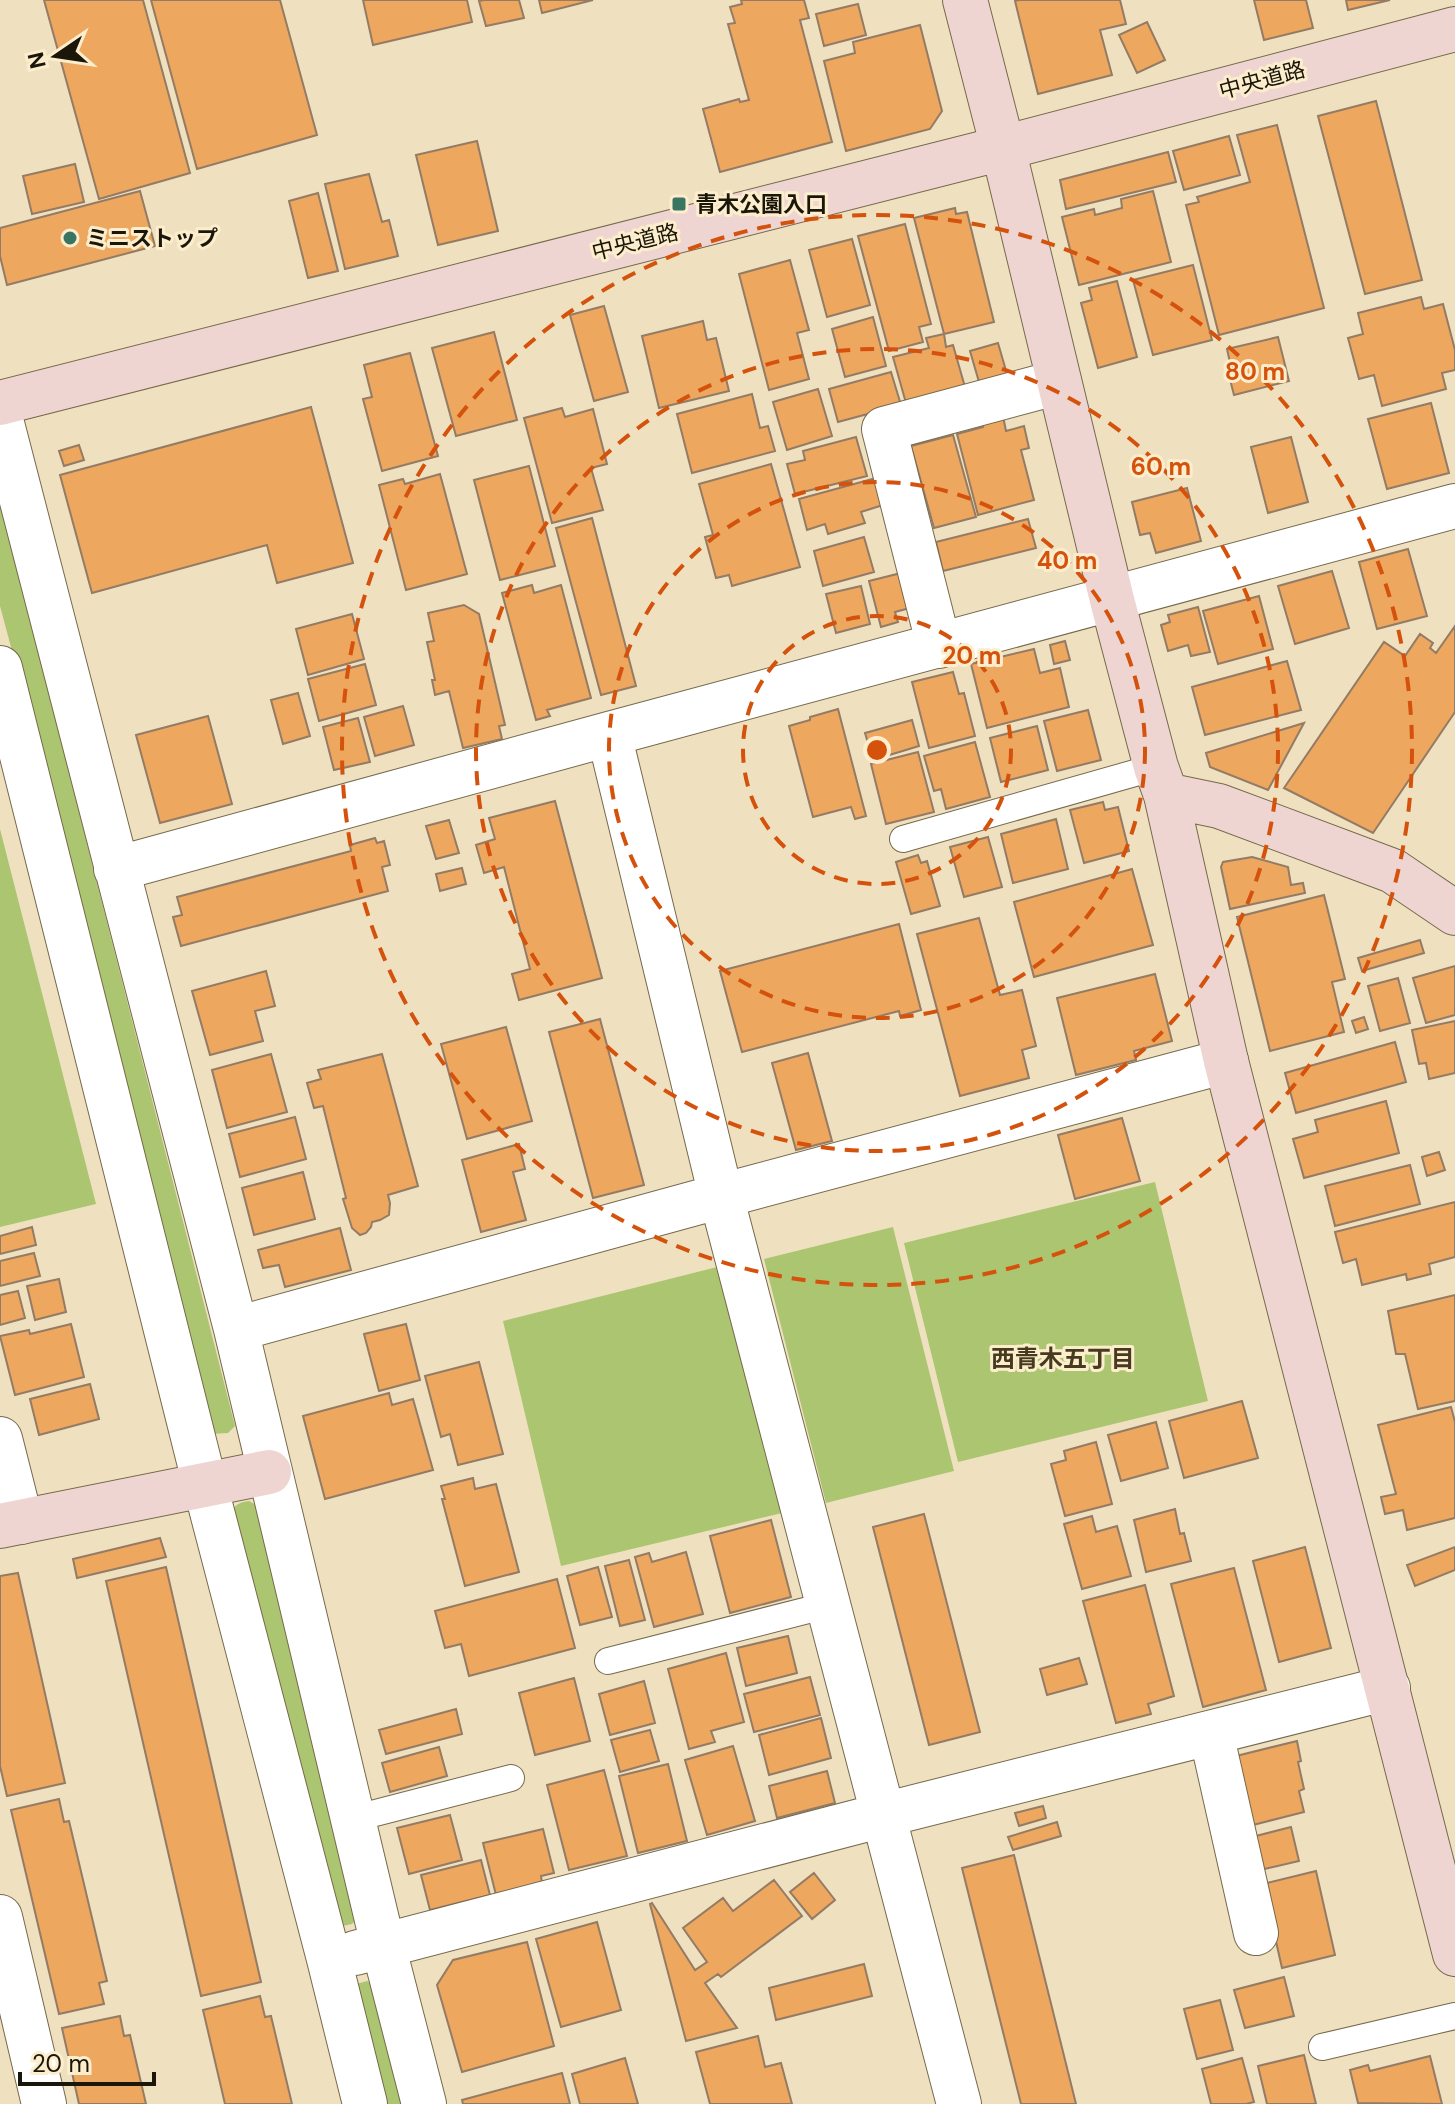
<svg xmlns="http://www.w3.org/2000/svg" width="1455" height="2104" font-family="'DM Sans','Noto Sans JP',sans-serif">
<rect width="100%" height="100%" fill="#efe1c0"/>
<path fill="#acc571" d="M0 501 235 1426 228 1433 211 1434 38 748 0 606Z
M0 829 96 1204 0 1227Z
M1155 1182 1208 1401 958 1462 904 1243Z
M893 1227 954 1471 826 1503 764 1259Z
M721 1266 782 1513 561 1566 503 1321Z
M249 1501 256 1505 357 1919 352 1924 338 1927 229 1514C235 1505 239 1502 249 1501Z
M367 1981 374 1985 405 2104H378L353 1985Z"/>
<path fill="#eda75f" stroke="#947b64" stroke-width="2" d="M44 0H143L190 173 99 199Z
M151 0H280L317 135 197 169Z
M363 0H467L472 22 373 45Z
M484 0H519L524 18 486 26 479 1Z
M539 0H593L542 13Z
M741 0H804L809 18 800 20 832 142 720 172 703 109 739 99 740 102 749 100 728 24 735 23 730 7 742 4Z
M1019 0H1120L1126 24 1100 30 1112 75 1038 94 1015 1Z
M1254 0H1306L1313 28 1264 40Z
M1346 0H1390L1348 10Z
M858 4 866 35 824 46 816 14Z
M1147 22 1165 60 1137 73 1119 35Z
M920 25 942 111 930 129 846 151 824 61 855 53 853 42Z
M1376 101 1422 280 1365 294 1318 116Z
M1277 125 1324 308 1219 335 1186 205 1199 202 1197 197 1250 182 1237 135Z
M1229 136 1240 175 1184 190 1173 151Z
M477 141 498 231 438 245 416 155Z
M1168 152 1176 182 1066 209 1060 180Z
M75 164 84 202 32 214 23 176Z
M369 174 382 222 389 220 398 256 345 269 325 184Z
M140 191 155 246 7 285 0 256V228Z
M1153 191 1171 262 1079 285 1062 217 1094 209 1095 215 1122 208 1121 199Z
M318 193 338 271 308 278 289 201Z
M955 208 956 214 967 212 994 322 944 334 914 218Z
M905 224 931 324 919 327 923 342 889 351 858 236Z
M852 239 870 305 827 317 809 250Z
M790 260 809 330 797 333 809 379 769 390 739 274Z
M1193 265 1212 340 1153 355 1133 280Z
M1117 281 1137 357 1098 368 1081 303 1092 300 1089 288Z
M1421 297 1424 309 1443 304 1455 350V370L1442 373 1446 389 1382 406 1374 375 1359 379 1348 338 1363 334 1358 313Z
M604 306 628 392 594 401 570 315Z
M873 317 886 366 845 377 832 329Z
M703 321 707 340 716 338 729 391 659 408 642 336Z
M494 332 517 420 456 436 432 348Z
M944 334 946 347 953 345 965 387 906 403 893 357 929 348 926 338Z
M1278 337 1289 381 1234 395 1227 368 1231 367 1227 349Z
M998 343 1007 374 979 382 970 351Z
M410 353 438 456 382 471 363 399 372 397 364 365Z
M891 372 901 405 838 422 829 389Z
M818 389 832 436 787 450 773 402Z
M752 394 760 428 768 426 775 451 692 473 677 414Z
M1431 403 1449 473 1387 489 1368 419Z
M311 407 353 563 277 583 267 545 92 593 60 475Z
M562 408 565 417 593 409 607 464 591 468 603 510 552 523 524 418Z
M1003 416 1006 431 1024 426 1029 448 1021 450 1034 500 978 515 957 434 983 427 982 421Z
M953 435 976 517 934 528 911 446Z
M856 437 867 476 795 494 787 464 805 460 803 451Z
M1291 437 1308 502 1268 513 1251 447Z
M79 445 84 460 64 466 59 451Z
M771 464 800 567 732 586 729 575 716 578 705 537 713 535 699 484Z
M529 466 555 566 500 580 474 480Z
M440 474 467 574 406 590 379 485 403 479 405 484Z
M876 478 883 505 861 512 865 523 828 534 825 524 807 530 799 499Z
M1187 488 1201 541 1156 553 1150 533 1140 535 1132 502Z
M592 518 636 686 601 695 556 528Z
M1028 519 1036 548 943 571 936 542Z
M864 537 874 572 823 586 814 551Z
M1408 549 1427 616 1377 629 1359 562Z
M1332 571 1349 628 1295 644 1278 586Z
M901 573 910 608 895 612 898 622 881 627 869 581Z
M532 585 534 593 561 585 591 698 547 710 550 716 536 720 502 593Z
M861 586 870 624 836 633 826 594Z
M1259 596 1273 649 1218 664 1203 611Z
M464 605 479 614 505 725 499 726 502 739 463 748 449 691 435 695 432 680H435L427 642 434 641 428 613Z
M1198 607 1210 652 1191 656 1188 645 1168 651 1161 625 1170 622 1168 615Z
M352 614 364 659 308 675 296 629Z
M1455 626V712L1373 833 1284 788 1384 642 1405 656 1420 634 1433 643 1430 648 1436 653Z
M1065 641 1070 660 1054 664 1050 645Z
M1034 649 1040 673 1060 668 1069 707 987 728 971 664Z
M1287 661 1301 710 1205 735 1192 687Z
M365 664 376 705 319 721 308 679Z
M953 672 959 694 964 693 975 736 929 748 912 682Z
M298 693 310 736 283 744 271 700Z
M403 706 414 745 375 756 364 717Z
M838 709 866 816 855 819 851 807 813 817 789 726 810 720V717Z
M1088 710 1101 760 1057 771 1044 721Z
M208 716 232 804 160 823 136 735Z
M358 718 370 762 334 770 323 727Z
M912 720 919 746 873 760 865 733Z
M1304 723 1268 790 1210 767 1206 753Z
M1037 726 1048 770 1001 782 990 738Z
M975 742 990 797 946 809 941 789 934 791 924 756Z
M918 752 934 812 886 824 871 764Z
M555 801 602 978 519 1000 512 974 530 969 504 867 484 873 476 845 495 839 489 818Z
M1103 802 1105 810 1118 807 1129 851 1084 863 1070 810Z
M1056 819 1068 869 1013 883 1001 834Z
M449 820 459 853 436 859 426 826Z
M988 837 1002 887 964 897 950 847Z
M375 838 377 843 384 841 390 865 382 867 388 891 181 946 173 917 182 915 177 897 351 851 350 845Z
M918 855 921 863 927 861 940 906 911 914 896 862Z
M1252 857 1288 867 1291 885 1303 883 1305 893 1230 909 1221 867 1223 862Z
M462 868 466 884 440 891 436 874Z
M1132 869 1153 945 1034 977 1014 902Z
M1324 895 1345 979 1332 982 1344 1032 1270 1051 1237 917Z
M979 918 1000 995 1022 990 1036 1046 1022 1050 1029 1078 960 1096 917 934Z
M899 924 921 1010 900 1016 899 1011 742 1052 720 971Z
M1420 940 1424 953 1362 971 1358 958Z
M1455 966V1015L1426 1023 1413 978Z
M266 971 275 1006 255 1011 263 1041 210 1055 192 991Z
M1155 974 1172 1041 1134 1051 1136 1060 1076 1075 1057 998Z
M1398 978 1410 1023 1380 1031 1368 986Z
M1364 1017 1368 1029 1356 1033 1352 1021Z
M600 1019 644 1185 593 1198 549 1032Z
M1455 1021V1073L1429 1079 1426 1063 1419 1064 1412 1030Z
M506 1027 532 1121 467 1139 441 1044Z
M1395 1042 1406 1082 1296 1113 1285 1073Z
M808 1053 832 1141 796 1150 772 1063Z
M271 1054 287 1112 227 1128 212 1070Z
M382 1054 418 1186 388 1195 390 1203 389 1215 380 1220 372 1222 371 1227 366 1233 360 1235 352 1228 343 1199 346 1198 323 1106 314 1108 307 1083 321 1079 318 1070Z
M1386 1101 1399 1153 1304 1178 1293 1139 1318 1132 1315 1120Z
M295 1117 306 1159 240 1177 229 1134Z
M1122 1118 1140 1181 1075 1199 1058 1135Z
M519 1144 525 1169 513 1172 526 1220 481 1232 462 1160Z
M1439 1152 1445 1170 1427 1176 1422 1157Z
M1410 1165 1420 1204 1335 1226 1325 1186Z
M303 1172 315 1219 254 1235 242 1188Z
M1455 1202V1257L1429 1264 1431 1274 1407 1280 1406 1274 1362 1285 1356 1259 1343 1263 1335 1232Z
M32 1227 36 1245 0 1254V1236Z
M340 1228 351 1270 285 1287 279 1265 263 1268 258 1250Z
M34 1253 40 1276 0 1286V1261Z
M59 1279 66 1312 35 1320 27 1286Z
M18 1291 25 1318 0 1325V1295Z
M1455 1295V1401L1418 1409 1405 1354H1396L1388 1311Z
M71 1324 84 1377 15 1395 0 1336 29 1330 30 1334Z
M406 1324 420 1380 379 1391 364 1334Z
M479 1362 503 1454 458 1465 450 1434 441 1437 425 1376Z
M90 1384 99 1419 39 1435 30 1399Z
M389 1393 392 1405 413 1399 433 1470 325 1499 303 1416Z
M1242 1401 1258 1458 1184 1478 1169 1421Z
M1451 1407 1455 1422V1518L1407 1530 1403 1510 1385 1514 1381 1497 1396 1494 1378 1425Z
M1156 1422 1168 1468 1121 1481 1108 1435Z
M1096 1442 1112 1504 1065 1516 1051 1464 1066 1460 1064 1451Z
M473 1478 475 1489 496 1484 519 1572 465 1586 442 1499H445L441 1486Z
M1175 1509 1180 1534 1184 1533 1191 1561 1146 1572 1134 1520Z
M924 1514 980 1732 929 1745 873 1527Z
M1092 1516 1096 1532 1117 1526 1131 1576 1082 1589 1064 1524Z
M771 1520 791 1597 730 1613 710 1536Z
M160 1538 166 1557 77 1578 73 1559Z
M1305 1547 1331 1648 1279 1662 1253 1561Z
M1455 1547V1570L1415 1586 1407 1565Z
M686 1552 703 1614 654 1627 635 1557 649 1553 652 1562Z
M629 1560 645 1620 620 1626 605 1566Z
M166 1567 261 1982 201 1996 106 1581Z
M598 1567 612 1617 580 1625 567 1576Z
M1234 1568 1266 1690 1203 1707 1171 1584Z
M18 1573 65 1783 7 1796 0 1766V1576Z
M557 1579 575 1648 469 1676 461 1644 445 1648 435 1611Z
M1145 1585 1174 1696 1148 1704 1151 1714 1116 1723 1083 1601Z
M788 1636 797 1673 746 1686 737 1648Z
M726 1653 744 1722 711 1731 715 1742 689 1749 668 1669Z
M1079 1658 1087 1684 1047 1695 1040 1669Z
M810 1677 820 1715 754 1732 744 1694Z
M574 1678 590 1741 535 1755 519 1693Z
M644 1681 655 1723 610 1735 599 1694Z
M456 1709 462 1734 386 1754 379 1730Z
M821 1718 831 1758 769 1775 759 1735Z
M650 1730 659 1761 620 1772 611 1740Z
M1297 1741 1301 1761 1298 1762 1304 1789 1299 1791 1304 1812 1249 1826 1232 1757Z
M733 1746 755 1821 707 1835 685 1760Z
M439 1747 447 1776 390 1792 382 1763Z
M668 1764 687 1841 638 1853 619 1776Z
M604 1770 627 1856 569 1870 547 1785Z
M827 1771 835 1803 777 1818 769 1786Z
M59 1799 64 1822 69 1821 107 1981 99 1983 104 2004 59 2014 11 1810Z
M1043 1806 1046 1818 1019 1826 1015 1813Z
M450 1815 462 1860 409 1874 397 1828Z
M1057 1822 1061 1836 1013 1850 1008 1837Z
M1291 1827 1299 1861 1260 1870 1252 1837Z
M543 1829 554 1873 541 1876 542 1883 496 1895 483 1843Z
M1014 1855 1076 2104H1021L962 1868Z
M481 1860 490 1895 430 1910 421 1875Z
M1316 1871 1335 1955 1282 1968 1263 1884Z
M814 1873 835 1900 812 1919 790 1892Z
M774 1880 802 1916 721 1977 718 1974 705 1983 737 2028 686 2041 650 1904 652 1903 695 1970 707 1962 683 1928 723 1898 733 1911Z
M597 1922 621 2010 561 2027 536 1939Z
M527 1942 554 2046 462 2072 437 1985 453 1960Z
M864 1964 872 1996 776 2020 769 1988Z
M1284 1977 1294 2016 1245 2028 1234 1990Z
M260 1996 265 2017 271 2016 292 2104H225L203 2010Z
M1220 2000 1233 2050 1197 2059 1184 2009Z
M120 2016 124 2036 130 2035 146 2104H79L62 2028Z
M758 2036 765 2067 781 2063 792 2104H710L696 2052Z
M1304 2055 1316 2104H1267L1258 2066Z
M1430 2056 1442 2104 1358 2103 1350 2070 1368 2065 1370 2071Z
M625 2058 638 2104H580L572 2074Z
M1242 2058 1254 2102 1246 2104H1211L1202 2069Z
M562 2073 570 2104H463L462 2100Z"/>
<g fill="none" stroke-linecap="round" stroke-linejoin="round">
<g stroke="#76694c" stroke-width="28">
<path id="lane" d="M903 839 1156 767
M608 1661 828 1605
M352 1819 511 1778
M1322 2047 1455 2016"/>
</g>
<g stroke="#76694c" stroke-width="46">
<path id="street" d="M0 416 236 1329 383 1945 424 2104
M939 646 884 429 1059 382
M0 668 205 1485 329 1959 365 2104
M609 734 721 1196 959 2104
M116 869 609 734 1455 506
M236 1329 721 1196 1226 1061
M0 1439 21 1522
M1211 1733 1256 1933
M0 1917 44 2104
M355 1953 883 1815 1388 1688"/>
</g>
<g stroke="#76694c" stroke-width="46">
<path id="secondary" d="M965 0 1003 148 1112 600 1156 767 1166 795 1226 1061 1455 1954
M0 403 1003 148 1455 29
M1166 795 1219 806 1393 871 1455 913
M0 1526 269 1472"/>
</g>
<use href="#lane" stroke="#fff" stroke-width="26"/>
<use href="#street" stroke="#fff" stroke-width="44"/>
<use href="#secondary" stroke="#eed5d1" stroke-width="44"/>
</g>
<g fill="none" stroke="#d4520c" stroke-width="4" stroke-dasharray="14 10">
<circle cx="877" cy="750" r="134"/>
<circle cx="877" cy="750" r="268"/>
<circle cx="877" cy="750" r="401"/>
<circle cx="877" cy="750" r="535"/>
</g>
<g fill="#397560" stroke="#fceecd" stroke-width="3">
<rect x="671" y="196" width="16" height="16" rx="4"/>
<circle cx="70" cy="238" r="8"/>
</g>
<g text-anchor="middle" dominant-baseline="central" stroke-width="6" stroke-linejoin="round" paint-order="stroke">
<g font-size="22" fill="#1b160a" stroke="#fceecd">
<text transform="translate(1262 80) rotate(-15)">中央道路</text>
<text transform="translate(635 242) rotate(-14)">中央道路</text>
</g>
<g font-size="22" font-weight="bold" fill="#1b160a" stroke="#fceecd" text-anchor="start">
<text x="695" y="204">青木公園入口</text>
<text x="86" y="238">ミニストップ</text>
</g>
<g font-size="24" font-weight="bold" fill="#473b1f" stroke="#fceecd">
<text x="1063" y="1358">西青木五丁目</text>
</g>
</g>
<circle cx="877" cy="750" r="12" fill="#d4520c" stroke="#fceecd" stroke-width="4"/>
<g font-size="24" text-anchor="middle" font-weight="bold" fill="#d4520c" stroke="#fceecd" stroke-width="6" stroke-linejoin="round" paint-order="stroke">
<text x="1255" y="380">80 m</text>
<text x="1161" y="475">60 m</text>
<text x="1067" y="569">40 m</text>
<text x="972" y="664">20 m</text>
</g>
<g transform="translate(56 56) rotate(257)" stroke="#fceecd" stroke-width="6" paint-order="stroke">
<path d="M0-6L14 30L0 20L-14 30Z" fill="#1b160a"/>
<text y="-12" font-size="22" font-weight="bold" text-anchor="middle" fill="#1b160a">N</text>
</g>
<path d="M20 2072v12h134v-12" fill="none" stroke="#1b160a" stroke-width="4"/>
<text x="32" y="2072" font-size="24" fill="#1b160a" stroke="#fceecd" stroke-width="6" paint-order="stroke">20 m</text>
</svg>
